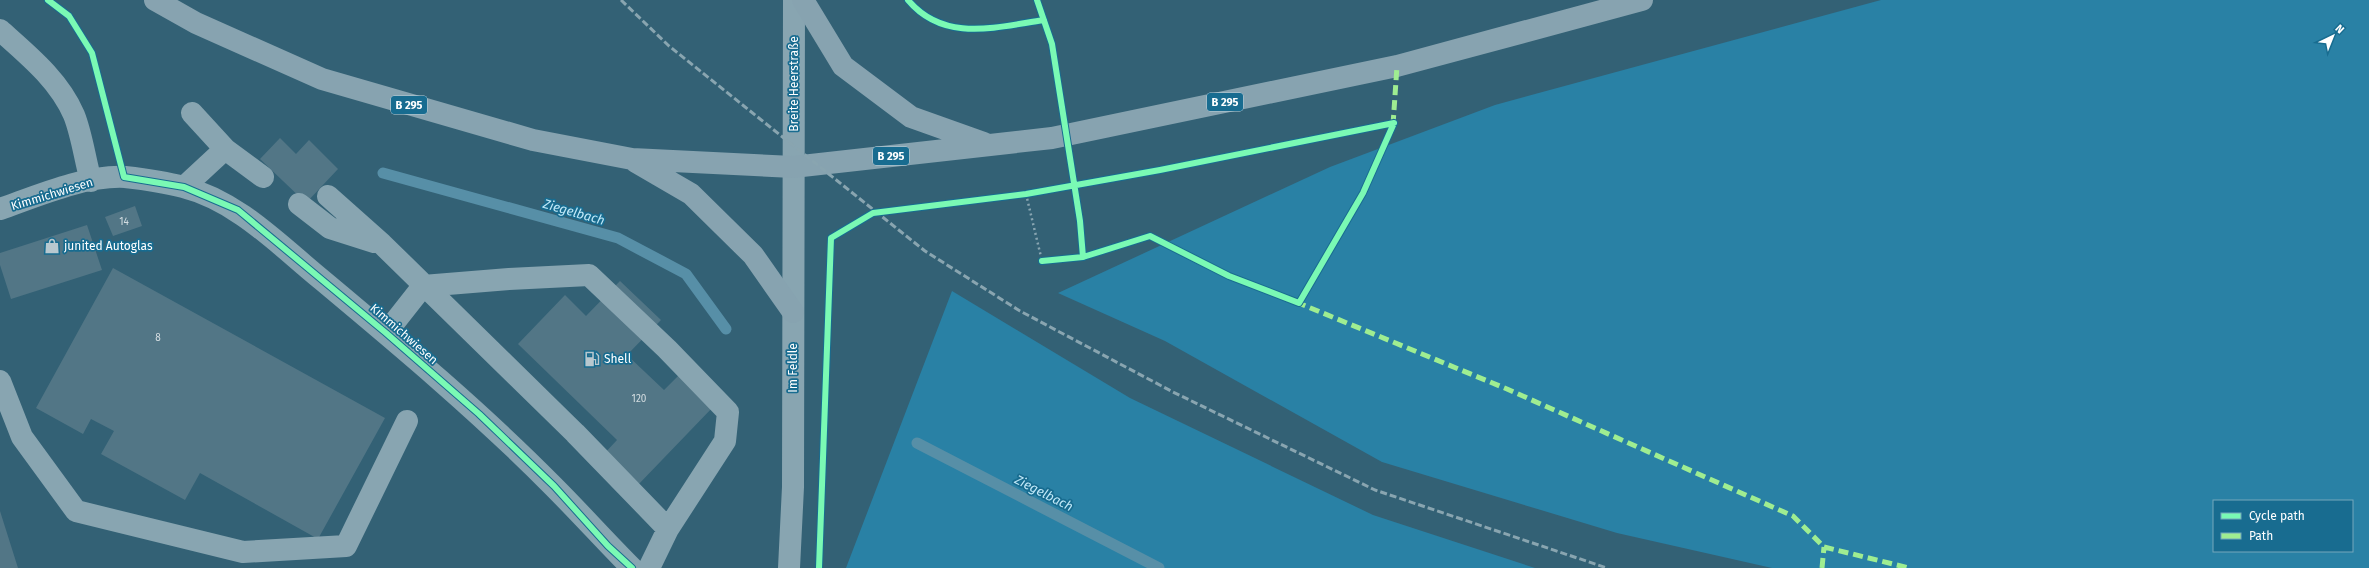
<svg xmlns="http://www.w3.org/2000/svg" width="2369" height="568" font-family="'Fira Sans',sans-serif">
<rect width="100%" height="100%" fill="#336175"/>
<path fill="#2981a5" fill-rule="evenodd" d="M1881 0H2369V568H1772L1617 533 1382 462 1165 341 1058 293 1330 167 1495 105ZM2214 501H2352V551H2214Z
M952 291 1130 398 1373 515 1535 568H846Z"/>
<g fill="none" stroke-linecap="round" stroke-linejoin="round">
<path stroke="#578fa7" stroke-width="11" d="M383 173 618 238 686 274 726 329
M917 443 1159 568"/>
</g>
<path fill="#527686" d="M280 138 296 154 309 140 338 169 306 203 260 159Z
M135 206 142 226 113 236 105 217Z
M87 225 102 270 11 299 0 265V253Z
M113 268 385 418 318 539 200 473 185 500 101 454 114 431 91 419 83 434 36 408Z
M620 281 661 320 627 355 664 390 679 375 713 407 636 487 603 455 617 440 518 344 565 295 586 316Z
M0 511 18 568H0Z"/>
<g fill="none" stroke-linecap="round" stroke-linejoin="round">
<path stroke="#88a5b1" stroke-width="2.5" stroke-dasharray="2 3" stroke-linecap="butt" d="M1026 194 1042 261 1083 257"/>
<path stroke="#88a5b1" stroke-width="22" d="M0 30C28 55 59 80 74 115 82 135 85 160 91 181
M192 113 225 149 263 177
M184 187 225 149
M328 196 382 244 575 433 668 529
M299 204 330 228 374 242
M0 209C37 196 85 175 125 177 143 179 165 182 183 187 238 201 279 245 322 280 401 346 481 413 553 486 580 513 605 541 632 568
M386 333 423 286 509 279 589 275 667 349 728 412 725 441 668 529 649 568
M0 381 22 437 76 511 243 552 346 546 407 421
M789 568 793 487 794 0"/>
<path stroke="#87a3b0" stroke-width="22" d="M155 0 196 23 322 79 533 140 632 159 793 167 1052 138 1397 66 1642 0
M803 0 843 66 911 117 984 143
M636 162 691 194 753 255 793 312"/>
<path stroke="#89a5b0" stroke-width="3" stroke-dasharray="7 3" stroke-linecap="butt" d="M621 0 669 46 925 251 1020 311 1173 392 1375 490 1607 568"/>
<path stroke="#9fed91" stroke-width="5" stroke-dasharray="10 5" stroke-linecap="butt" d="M1393 125 1397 66
M1296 302 1507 389 1793 516 1824 547 1909 568
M1822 568 1824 547"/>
<g stroke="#186c90" stroke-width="8">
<path id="cycleway" d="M48 0 69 16 92 53 124 177 184 187 238 210 386 333 479 414 554 486 608 546 632 568
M908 0C944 43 996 27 1044 20
M1037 0 1052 44 1080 221 1083 257
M1042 261 1083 257 1150 236 1229 276 1299 303 1363 193 1394 123
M819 568 831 238 873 213 1026 194 1160 170 1394 123"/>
</g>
<use href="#cycleway" stroke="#7af9b4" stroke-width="6"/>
</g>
<defs>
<g id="shop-bare" transform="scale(1.2)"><path d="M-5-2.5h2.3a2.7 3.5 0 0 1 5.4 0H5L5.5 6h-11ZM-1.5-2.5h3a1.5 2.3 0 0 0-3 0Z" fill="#b8c8cf" stroke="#186c90" stroke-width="2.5" paint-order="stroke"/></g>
<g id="fuel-bare" transform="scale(1.2)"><path d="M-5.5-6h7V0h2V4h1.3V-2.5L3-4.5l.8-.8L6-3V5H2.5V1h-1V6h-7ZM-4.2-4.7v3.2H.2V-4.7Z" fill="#b8c8cf" stroke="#186c90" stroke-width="2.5" paint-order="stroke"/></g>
</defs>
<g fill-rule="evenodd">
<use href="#shop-bare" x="52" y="246"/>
<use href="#fuel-bare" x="592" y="359"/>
</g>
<g text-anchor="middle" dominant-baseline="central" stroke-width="3.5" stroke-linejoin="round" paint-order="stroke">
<g font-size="10" fill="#d4dde1">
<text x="124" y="222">14</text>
<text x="158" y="338">8</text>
<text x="639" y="399">120</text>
</g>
<g fill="#186c90" stroke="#bad3de" stroke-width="1">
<rect x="1207" y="93" width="36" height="18" rx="3"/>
<rect x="391" y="96" width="36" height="18" rx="3"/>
<rect x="873" y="147" width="36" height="18" rx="3"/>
</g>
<g font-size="11" font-weight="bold" fill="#fff">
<text x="1225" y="102">B 295</text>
<text x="409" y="105">B 295</text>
<text x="891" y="156">B 295</text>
</g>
<g font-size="12" fill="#fff" stroke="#186c90">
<text transform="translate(794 84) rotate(-90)">Breite Heerstraße</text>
<text transform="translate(52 194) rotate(-17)">Kimmichwiesen</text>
<text transform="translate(404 334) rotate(41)">Kimmichwiesen</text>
<text transform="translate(793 368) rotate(-90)">Im Feldle</text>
</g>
<g font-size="12" fill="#fff" stroke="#186c90" text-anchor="start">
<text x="64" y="246">junited Autoglas</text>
<text x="604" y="359">Shell</text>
</g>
<g font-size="13" font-style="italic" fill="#c1e9f8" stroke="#186c90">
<text transform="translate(574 212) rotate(16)">Ziegelbach</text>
<text transform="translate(1044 493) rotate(27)">Ziegelbach</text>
</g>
</g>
<rect x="2213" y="500" width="140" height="52" fill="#186c90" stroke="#74a7bc"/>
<rect x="2221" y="513" width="20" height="6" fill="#7af9b4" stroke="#74a7bc"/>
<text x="2249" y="520" font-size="12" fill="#ffffff">Cycle path</text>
<rect x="2221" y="533" width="20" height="6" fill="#9fed91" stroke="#74a7bc"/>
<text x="2249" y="540" font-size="12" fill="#ffffff">Path</text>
<g transform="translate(2333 36) rotate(43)" stroke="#186c90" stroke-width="3" paint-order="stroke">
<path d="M0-3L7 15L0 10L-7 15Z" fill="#ffffff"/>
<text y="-6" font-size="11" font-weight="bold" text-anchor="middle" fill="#ffffff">N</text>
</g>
</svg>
